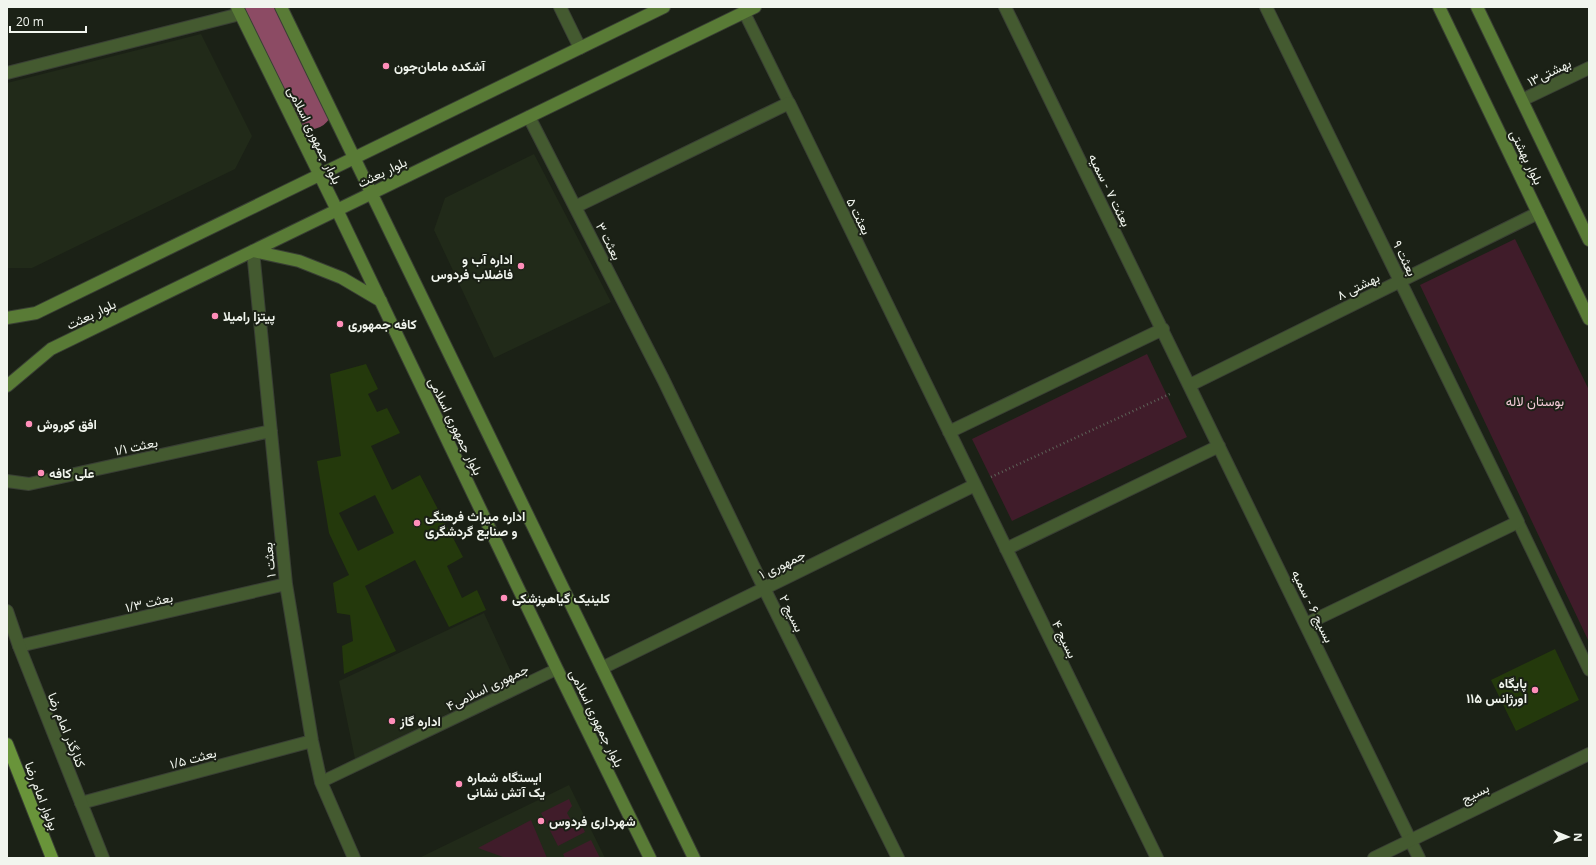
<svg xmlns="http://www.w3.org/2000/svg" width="1596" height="865" font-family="'Open Sans',Vazirmatn,sans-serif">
<rect width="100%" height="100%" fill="#1b2116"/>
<path fill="#212a19" d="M201 34 252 136 235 169 32 268H7V83Z
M534 154 611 302 494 358 434 230 445 198Z
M484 613 516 683 355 759 339 681Z
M569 785 605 858H419Z"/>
<path fill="#401c2a" d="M1515 239 1589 390V642L1420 285Z
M1147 354 1187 437 1012 521 972 439Z
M569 799 572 806 567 813 573 824 582 826 585 832 558 846 541 813Z
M531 820 547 858H506L478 848Z
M591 840 600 858H565L563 854Z"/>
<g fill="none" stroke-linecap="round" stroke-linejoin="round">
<path stroke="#8c4b64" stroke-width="45" d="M260 7 310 107"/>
</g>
<path fill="#24390c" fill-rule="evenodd" d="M366 364 378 389 368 394 377 412 387 408 400 433 371 446 392 490 420 475 463 557 447 566 462 598 477 590 486 610 449 627 415 560 365 586 396 651 344 674 342 646 353 641 350 615 337 613 333 583 349 575 329 533 317 461 341 456 330 374ZM375 495 394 533 358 551 339 513Z
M1555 649 1579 700 1516 731 1491 680Z"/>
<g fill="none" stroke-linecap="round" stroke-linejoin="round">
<g stroke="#393f34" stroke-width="13">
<path id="service" d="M744 12 789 103
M1518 522 1589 670
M321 782 557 669"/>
</g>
<g stroke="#393f34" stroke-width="14">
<path id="minor" d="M560 7 580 48
M1005 7 1419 858
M1266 7 1518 522 1306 624
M7 73 240 14
M1522 100 1589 68
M529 117 663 379 764 588 898 858
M575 207 789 103 1157 858
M253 251 286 584 312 741 321 782 354 858
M1190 385 1538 213
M949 432 1163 329
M7 481 29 484 271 431
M1006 549 1219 446
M19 646 286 584
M602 668 975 485
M81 803 312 741"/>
</g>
<g stroke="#393f34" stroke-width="14">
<path id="tertiary" d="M7 611 19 646 103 858
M1374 858 1589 754"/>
</g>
<g stroke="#393f34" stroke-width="14">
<path id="secondary" d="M237 7 337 210 557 669 650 858
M281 7 694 858
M1439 7 1589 319
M1477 7 1589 240
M253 251 299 261 342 278 381 301
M7 318 36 313 664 7
M7 386 51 349 755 7"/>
</g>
<g stroke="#393f34" stroke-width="14">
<path id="primary" d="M7 744 52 858"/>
</g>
<path stroke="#5e6359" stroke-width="2.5" stroke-dasharray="1 3" stroke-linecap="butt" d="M991 477 1172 393"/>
<use href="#service" stroke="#445a30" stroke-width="11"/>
<use href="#minor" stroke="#445a30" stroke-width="12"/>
<use href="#tertiary" stroke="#445a30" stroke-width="12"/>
<use href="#secondary" stroke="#597b36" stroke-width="12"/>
<use href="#primary" stroke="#69943a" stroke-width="12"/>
</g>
<g fill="#ff8eb9" stroke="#1b2116" stroke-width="1.5">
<circle cx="386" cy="66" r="4"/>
<circle cx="521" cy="266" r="4"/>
<circle cx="215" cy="316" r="4"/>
<circle cx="340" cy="324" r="4"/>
<circle cx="29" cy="424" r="4"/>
<circle cx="41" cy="473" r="4"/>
<circle cx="417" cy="523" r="4"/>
<circle cx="504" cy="598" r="4"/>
<circle cx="1535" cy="690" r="4"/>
<circle cx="392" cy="721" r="4"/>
<circle cx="459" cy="784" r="4"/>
<circle cx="541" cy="821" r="4"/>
</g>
<g text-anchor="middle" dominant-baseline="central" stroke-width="4" stroke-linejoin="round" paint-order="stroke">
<g font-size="13" font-weight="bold" fill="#f1f5ee" stroke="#1b2116" text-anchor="start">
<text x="394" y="66">آشکده مامان‌جون</text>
<text x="513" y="259" text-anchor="end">اداره آب و<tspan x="513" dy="15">فاضلاب فردوس</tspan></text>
<text x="223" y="316">پیتزا رامیلا</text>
<text x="348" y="324">کافه جمهوری</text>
<text x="37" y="424">افق کوروش</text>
<text x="49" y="473">علی کافه</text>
<text x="425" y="516">اداره میراث فرهنگی<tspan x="425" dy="15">و صنایع گردشگری</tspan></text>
<text x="512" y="598">کلینیک گیاهپزشکی</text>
<text x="1527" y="683" text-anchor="end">پایگاه<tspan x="1527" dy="15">اورژانس ۱۱۵</tspan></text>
<text x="400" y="721">اداره گاز</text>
<text x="467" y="777">ایستگاه شماره<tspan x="467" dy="15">یک آتش نشانی</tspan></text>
<text x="549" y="821">شهرداری فردوس</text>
</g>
<g font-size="13" fill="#f1f5ee" stroke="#1b2116">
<text transform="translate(1549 72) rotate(-26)">بهشتی۱۳</text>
<text transform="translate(315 135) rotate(64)">بلوار جمهوری اسلامی</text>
<text transform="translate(1527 157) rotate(64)">بلوار بهشتی</text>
<text transform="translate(382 172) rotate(-26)">بلوار بعثت</text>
<text transform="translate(1110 190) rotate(64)">بعثت ۷ - سمیه</text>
<text transform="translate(859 216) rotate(64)">بعثت ۵</text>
<text transform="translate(609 241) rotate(63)">بعثت ۳</text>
<text transform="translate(1405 258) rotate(64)">بعثت ۹</text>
<text transform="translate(1358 286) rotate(-26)">بهشتی ۸</text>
<text transform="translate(91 314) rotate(-26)">بلوار بعثت</text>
<text transform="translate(456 426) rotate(64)">بلوار جمهوری اسلامی</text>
<text transform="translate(136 446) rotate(-12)">بعثت ۱/۱</text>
<text transform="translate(269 560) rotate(-96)">بعثت ۱</text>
<text transform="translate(782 564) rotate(-26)">جمهوری ۱</text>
<text transform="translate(149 602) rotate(-13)">بعثت ۱/۳</text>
<text transform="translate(1313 606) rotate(64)">بسیج ۶ - سمیه</text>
<text transform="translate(792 613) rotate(64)">بسیج ۲</text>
<text transform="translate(1065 639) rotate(64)">بسیج ۴</text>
<text transform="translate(487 687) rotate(-26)">جمهوری اسلامی۴</text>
<text transform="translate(597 718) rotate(64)">بلوار جمهوری اسلامی</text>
<text transform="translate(67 730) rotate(68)">کنارگذر امام رضا</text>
<text transform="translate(193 758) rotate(-15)">بعثت ۱/۵</text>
<text transform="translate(1475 793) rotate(-26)">بسیج</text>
<text transform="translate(42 796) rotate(69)">بولوار امام رضا</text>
</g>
<g font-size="13" fill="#f4cbd8" stroke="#1b2116">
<text x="1535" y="401">بوستان لاله</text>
</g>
</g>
<rect width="1596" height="865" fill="none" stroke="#f1f5ee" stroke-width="16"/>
<g transform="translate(1568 837) rotate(91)" stroke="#1b2116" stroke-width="3" paint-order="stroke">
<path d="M0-3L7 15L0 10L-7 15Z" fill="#f1f5ee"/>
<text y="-6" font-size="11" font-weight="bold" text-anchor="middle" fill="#f1f5ee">N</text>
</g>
<path d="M10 26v6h76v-6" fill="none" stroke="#f1f5ee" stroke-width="2"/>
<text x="16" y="26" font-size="12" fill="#f1f5ee" stroke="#1b2116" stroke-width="3" paint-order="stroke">20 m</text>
</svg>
